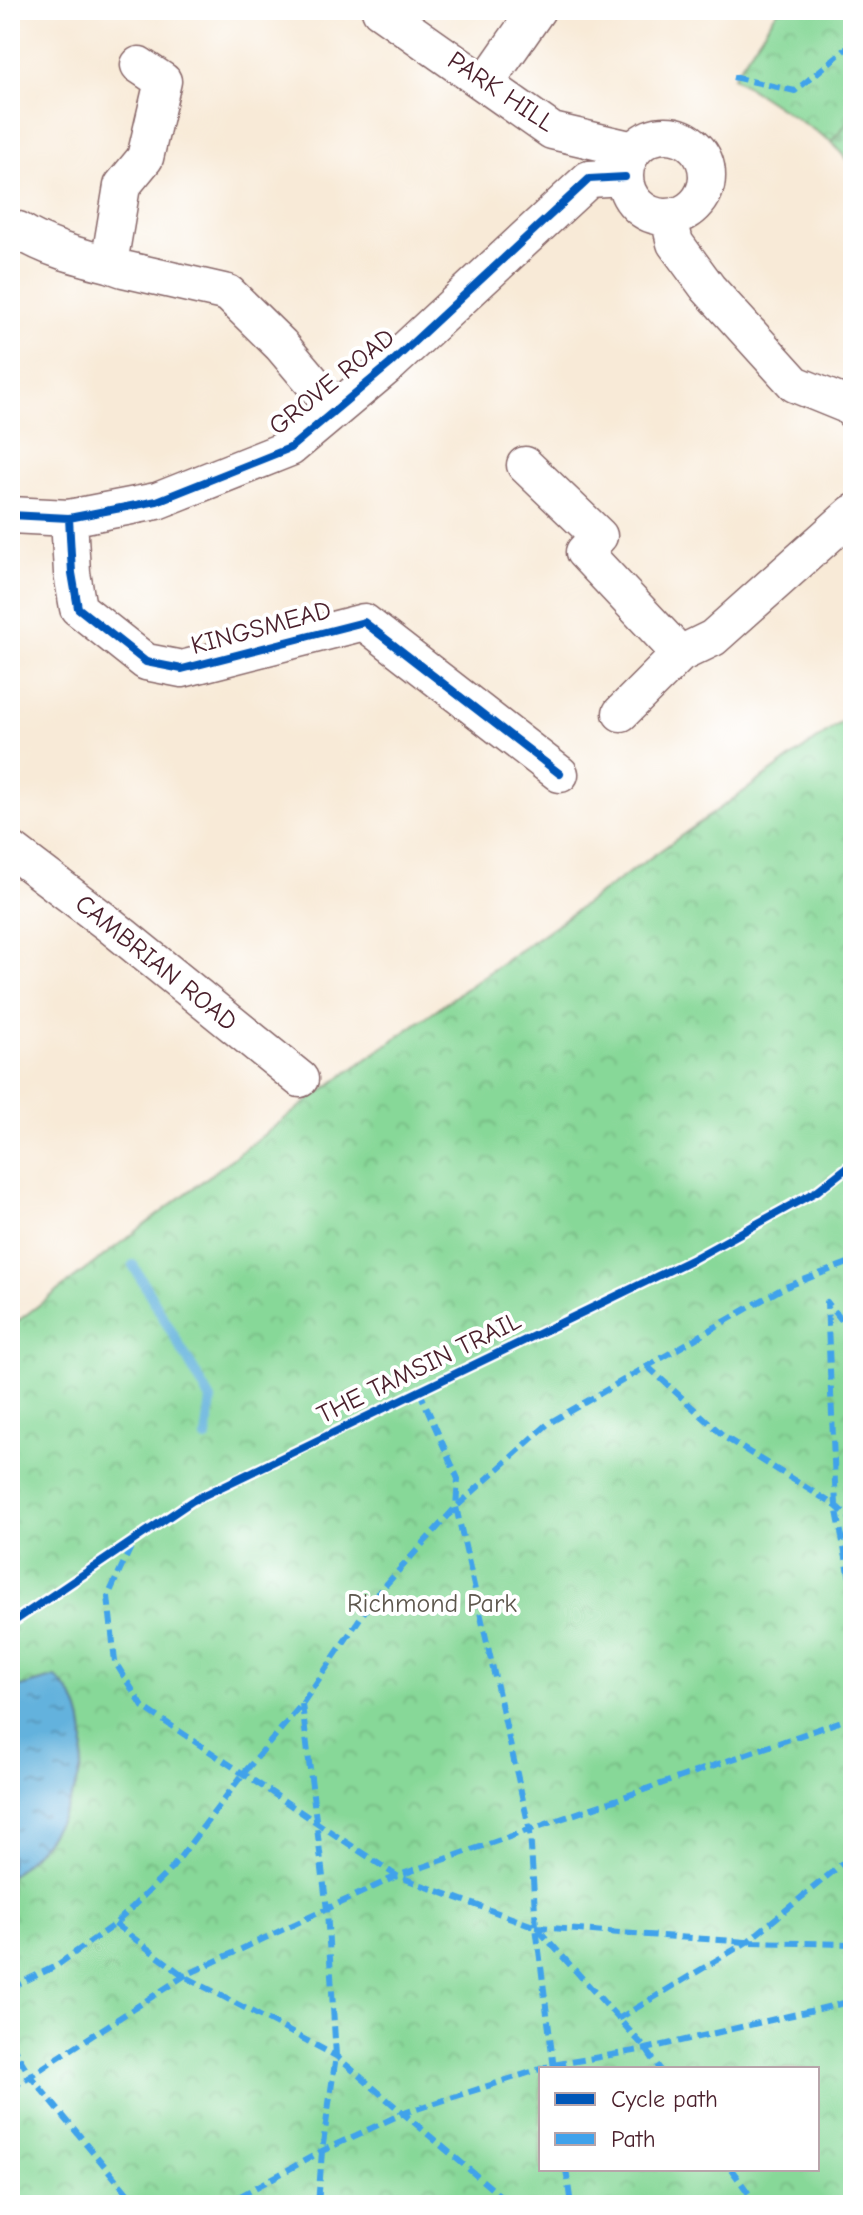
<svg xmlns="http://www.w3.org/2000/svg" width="863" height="2215" font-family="'Comic Neue',sans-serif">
<defs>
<pattern id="cemetery-stones" width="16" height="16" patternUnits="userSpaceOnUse" patternTransform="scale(2)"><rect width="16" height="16" fill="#87d898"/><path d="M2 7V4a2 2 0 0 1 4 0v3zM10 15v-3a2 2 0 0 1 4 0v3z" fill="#76b983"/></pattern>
<pattern id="park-crowns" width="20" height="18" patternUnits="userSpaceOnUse" patternTransform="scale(2)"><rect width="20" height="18" fill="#87d898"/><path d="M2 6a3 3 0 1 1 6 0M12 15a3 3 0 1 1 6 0" fill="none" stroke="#76b983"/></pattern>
<pattern id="water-ripples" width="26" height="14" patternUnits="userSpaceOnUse" patternTransform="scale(2)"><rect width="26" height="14" fill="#63b2dd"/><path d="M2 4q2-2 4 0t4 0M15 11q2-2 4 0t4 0" fill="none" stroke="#5490b3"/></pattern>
</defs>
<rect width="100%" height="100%" fill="#fff"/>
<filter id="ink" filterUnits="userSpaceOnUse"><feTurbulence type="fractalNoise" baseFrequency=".0125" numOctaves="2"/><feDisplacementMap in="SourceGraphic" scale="16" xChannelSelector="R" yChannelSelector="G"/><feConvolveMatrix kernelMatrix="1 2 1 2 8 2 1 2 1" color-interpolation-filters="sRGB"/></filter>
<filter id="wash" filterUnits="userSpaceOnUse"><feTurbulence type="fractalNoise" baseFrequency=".006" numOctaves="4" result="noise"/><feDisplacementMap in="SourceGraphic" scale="32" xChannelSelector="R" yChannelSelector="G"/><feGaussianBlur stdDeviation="1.8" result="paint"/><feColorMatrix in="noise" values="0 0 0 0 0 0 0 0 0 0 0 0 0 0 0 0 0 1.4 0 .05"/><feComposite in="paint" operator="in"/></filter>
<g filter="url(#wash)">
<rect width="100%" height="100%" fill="#f8ead7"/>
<path fill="url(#cemetery-stones)" stroke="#687c62" stroke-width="2" d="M853 115V167L832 142Z"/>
<path fill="url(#park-crowns)" stroke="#687c62" stroke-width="2" fill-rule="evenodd" d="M778 10H853V115L832 142 733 77Z
M853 714V2205H10V1327L320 1092ZM541 2069H817V2169H541Z"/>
<path fill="url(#water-ripples)" stroke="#566884" stroke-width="2" d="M56 1677C62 1684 71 1692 75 1701 104 1762 58 1840 10 1876V1690Z"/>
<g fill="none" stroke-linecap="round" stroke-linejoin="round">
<path stroke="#63b2dd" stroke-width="10" d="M133 1265 211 1400 206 1438"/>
</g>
</g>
<g filter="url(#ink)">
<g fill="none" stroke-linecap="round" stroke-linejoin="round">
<g stroke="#876667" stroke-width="39">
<path id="minor" d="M380 10 552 131 634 150
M139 65 163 81 145 158 122 186 109 264 123 269 228 293 281 345 335 409
M486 83 537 10
M625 176a41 41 0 1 1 82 0a41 41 0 1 1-82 0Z
M669 218 675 243 708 288 795 384 849 406 853 411
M18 230C46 248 77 256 109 264
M525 465 599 536 584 552 680 654
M10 515 69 518 157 501 290 448 390 364 589 179 625 177
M69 518 72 573 78 608 146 662 182 669 364 622 560 774
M621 713 680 654 713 638 853 513
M10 849 110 925 300 1079"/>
</g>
<use href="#minor" stroke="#fff" stroke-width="36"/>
<path stroke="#40a2eb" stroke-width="6" stroke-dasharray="12 6" stroke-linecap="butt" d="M733 77 795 91 853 43
M853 1334 827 1302 836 1506 853 1594
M647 1366 726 1438 836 1506 853 1521
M419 1390 458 1479 456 1507 530 1831 536 1927 554 2069
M131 1547 108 1596 115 1662 143 1707 397 1876 536 1927 646 2049 660 2069
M302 1704 327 1910 336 2056 322 2151 318 2205
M115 1924 184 1976 336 2056 511 2205
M536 1927 747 1942 853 1944
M10 1988 56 1966 115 1924 172 1868 243 1774 302 1704 373 1599 456 1507 549 1423 783 1288 853 1261
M618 2019 747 1942 853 1855
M10 2042 31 2077 137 2205
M10 2089 184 1976 397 1876 853 1717
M566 2169 571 2205
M731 2169 757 2205
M224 2205 322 2151 404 2113 553 2065 646 2049 853 2001"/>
<g stroke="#fff" stroke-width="13">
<path id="cycleway" d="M10 515 69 518 157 501 290 448 390 364 589 179 625 177
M69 518 72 573 78 608 146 662 182 669 364 622 560 774
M10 1624 192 1501 693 1259 817 1191 853 1163"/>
</g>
<use href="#cycleway" stroke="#0057b8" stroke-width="8"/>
</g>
</g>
<g text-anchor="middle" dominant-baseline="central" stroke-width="8" stroke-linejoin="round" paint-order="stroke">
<g font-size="26" fill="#4a1f2b" stroke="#fff">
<text transform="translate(501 92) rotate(34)">PARK HILL</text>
<text transform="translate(332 382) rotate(-39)">GROVE ROAD</text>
<text transform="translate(261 628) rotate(-15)">KINGSMEAD</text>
<text transform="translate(156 963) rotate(39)">CAMBRIAN ROAD</text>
<text transform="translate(419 1368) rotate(-26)">THE TAMSIN TRAIL</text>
</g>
<g font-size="26" fill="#5c564c" stroke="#fff">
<text x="432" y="1604">Richmond Park</text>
</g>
</g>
<rect width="863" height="2215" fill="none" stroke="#fff" stroke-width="40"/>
<rect x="539" y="2067" width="280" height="104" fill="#ffffff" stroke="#b7a5aa" stroke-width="2"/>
<rect x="555" y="2093" width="40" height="12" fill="#0057b8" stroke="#b7a5aa" stroke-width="2"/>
<text x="611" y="2107" font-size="24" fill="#4a1f2b">Cycle path</text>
<rect x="555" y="2133" width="40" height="12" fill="#40a2eb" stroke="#b7a5aa" stroke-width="2"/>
<text x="611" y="2147" font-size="24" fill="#4a1f2b">Path</text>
</svg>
